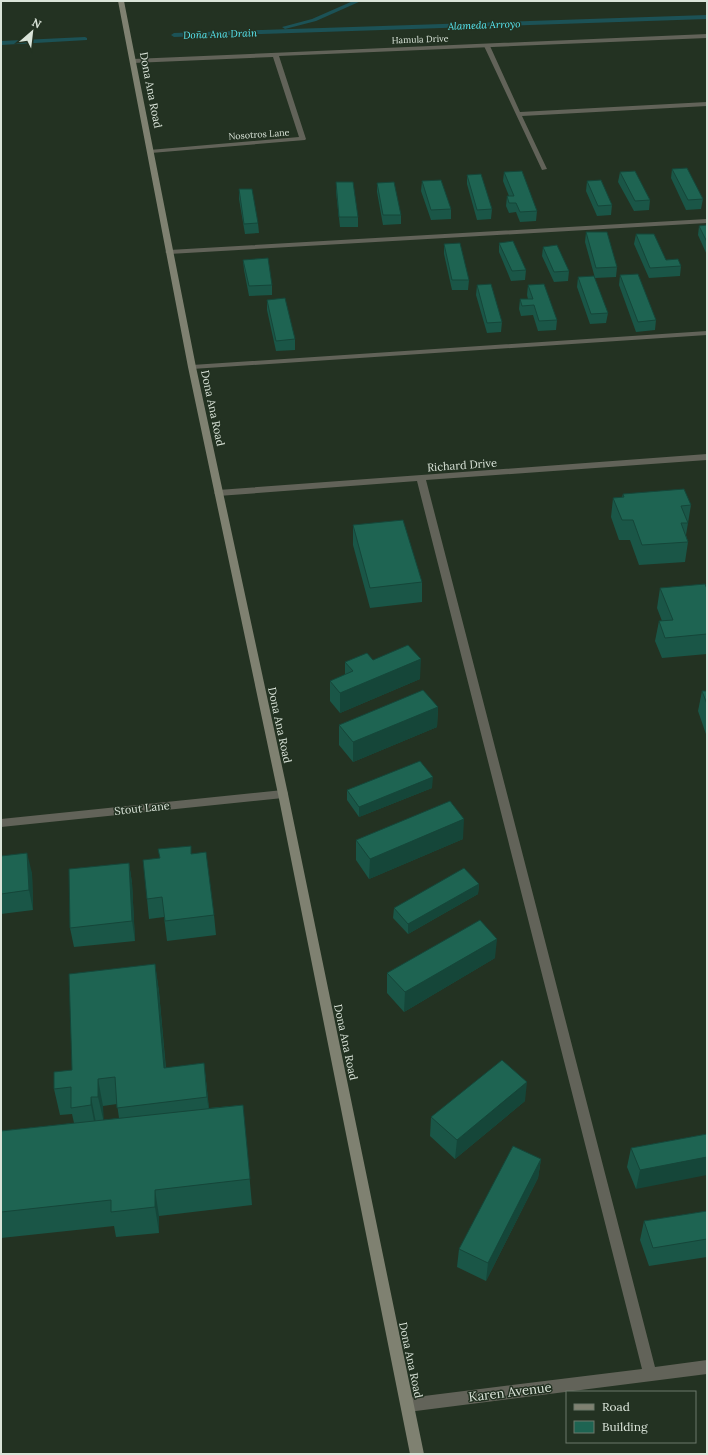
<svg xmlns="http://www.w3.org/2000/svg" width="708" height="1455" font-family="Lora,serif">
<rect width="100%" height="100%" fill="#233222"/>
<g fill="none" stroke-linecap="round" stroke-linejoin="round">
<path fill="#1c5256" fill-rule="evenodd" d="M353 1H361L316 21 285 29 282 27 312 19Z
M707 15V19L174 37 171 35 174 33Z
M85 37 87 38V40L1 45V41Z"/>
<path fill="#626359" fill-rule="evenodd" d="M485 45 490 46 520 112 707 102V106L522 116 547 169 542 170 484 46Z"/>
<path fill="#626359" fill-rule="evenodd" d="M707 34V38L279 56 306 139 305 140 151 153 148 151 149 150 299 137 273 57 133 63 130 61 133 59Z
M707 219V223L169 254 165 252 169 250Z
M707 331V335L192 369 188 367 192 365Z
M707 454V460L426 480 655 1367 707 1360V1374L408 1412 403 1410 401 1405 403 1400 408 1398 642 1369 417 481 218 496 214 493 218 490Z
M283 790 287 791 288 794 287 797 283 798 1 827V819Z"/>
<path fill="#7f8171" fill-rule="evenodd" d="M118 1H124L196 367 288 794 424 1454H410L278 794 188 367Z"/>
</g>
<path fill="#1a5647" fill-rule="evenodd" d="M672 169 703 199 701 209 686 210 671 178Z
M504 172 537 211 536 221 520 222 516 212 509 213 506 206 507 196H509L503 181Z
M620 172 650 200 649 210 634 211 618 182Z
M467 175 492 209 491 219 477 220 467 184Z
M422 181 451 209V219L431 220 421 191Z
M587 181 612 205 611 215 597 216 586 191Z
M336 182 358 217V227H340L336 192Z
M377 183 401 215V224L383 225 377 192Z
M239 189 258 223 259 233 245 234 239 199Z
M707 225V255L698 235 699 226Z
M586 232 617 267 616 277 595 278 585 242Z
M636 234 666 260 681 266 680 276 649 278 634 244Z
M499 243 526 270 525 280 511 281 499 252Z
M444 244 469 280 468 290H452L444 254Z
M543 247 569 271 568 281 554 282 542 256Z
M243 260 272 285V295L249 296 244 270Z
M620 275 656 320 655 330 636 332 619 285Z
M578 277 608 313 606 323 590 324 577 287Z
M477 285 502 322 501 332 487 333 476 295Z
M528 285 557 320 556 330 538 331 533 315 521 316 519 309 520 299H528L527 295Z
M267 300 295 339V350L276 351 267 310Z
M623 494 691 505 686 535 688 542 685 562 639 565 630 540H619L611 517 613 498 622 497Z
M353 525 422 582V602L370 608 353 545Z
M660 588 707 589V654L662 658 655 641 659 621H662L657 608Z
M373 660 420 679 340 713 330 701V681L345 675V662Z
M702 691H707V737L698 711Z
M438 707 437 727 353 762 339 745V725Z
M432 788 359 817 347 800V790Z
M463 839 369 879 356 860V840Z
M192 854 214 915 216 935 167 941 164 917 149 919 147 899Z
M1 856 32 873 33 910 1 914Z
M129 863 132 883 135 941 74 947 70 928Z
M479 884 478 894 408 934 393 918 394 908Z
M495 958 404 1012 387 993V973Z
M155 964 159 992 166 1068 204 1063 209 1108 243 1105 252 1205 159 1216V1233L116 1237 114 1226 1 1238V1131L74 1123 72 1114 60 1115 54 1089 72 1070ZM117 1104 119 1118 103 1120V1106Z
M525 1101 455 1159 430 1136 431 1117Z
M707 1134 636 1189 627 1167 631 1148Z
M541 1159 538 1178 486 1281 457 1267 459 1249Z
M707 1211V1257L649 1266 640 1240 644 1221Z"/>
<path fill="#154639" d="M421 659 420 679 340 713V693Z
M438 707 437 727 353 762V742Z
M433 777 432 788 359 817V807Z
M464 819 463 839 369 879 370 859Z
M27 853 32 873 33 910 29 890Z
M129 863 132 883 135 941 132 921Z
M479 884 478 894 408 934V924Z
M497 939 495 958 404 1012 405 992Z
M155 964 159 992 168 1095 164 1068Z
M204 1063 207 1090 210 1123 207 1097Z
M98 1079 103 1106 104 1123 98 1097Z
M527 1082 525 1101 455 1159 457 1140Z
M91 1097 96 1123V1132L91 1105Z
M707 1157V1175L636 1189 640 1170Z
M541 1159 538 1178 486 1281 488 1263Z
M155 1190 159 1216V1233L155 1207Z"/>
<path fill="#1e6452" stroke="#154639" d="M687 168 703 199 688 200 672 169Z
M522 171 537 211 520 212 516 203H509L507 196H514L504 172Z
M635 171 650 200 635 201 620 172Z
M481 174 492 209 477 210 467 175Z
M441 180 451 209 431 210 422 181Z
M601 180 612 205 598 206 587 181Z
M336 182H353L358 217H339Z
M394 182 401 215H383L377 183Z
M239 189H252L258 223 244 224Z
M707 225V242L699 226Z
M586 232H607L617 267 596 268Z
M636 234H654L666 260 678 259 681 266 650 268Z
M513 241 526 270 512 271 499 243Z
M460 243 469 280H452L444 244Z
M557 245 569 271 554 272 543 247Z
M268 258 272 285 249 286 243 260Z
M638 274 656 320 638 322 620 275Z
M594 276 608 313 591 314 578 277Z
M491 284 502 322 487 323 477 285Z
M544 284 557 320 539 321 534 305 522 306 520 299H533L528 285Z
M285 298 295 339 276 341 267 300Z
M684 489 691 505 681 506 688 523H681L688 542 642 545 633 520H622L613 498 624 497 623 494Z
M403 520 422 582 370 588 353 525Z
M705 584 707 589V634L665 638 659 621 673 620 660 588Z
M408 645 421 659 340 693 330 681 353 671 345 662 367 653 373 660Z
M423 690 438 707 353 742 339 725Z
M702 691H707V704Z
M420 761 433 777 359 807 347 790Z
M450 801 464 819 370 859 356 840Z
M191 846V854L206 852 214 915 165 921 162 897 147 899 143 860 160 858 158 849Z
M27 853 29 890 1 894V856Z
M129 863 132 921 70 928 69 869Z
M464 868 479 884 408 924 394 908Z
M480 920 497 939 405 992 387 973Z
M155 964 164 1068 204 1063 207 1097 117 1108 115 1077 98 1079V1097H91V1105L71 1108V1087L54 1089V1072L72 1070 69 974Z
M502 1060 527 1082 457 1140 431 1117Z
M243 1105 250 1179 155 1190V1207L111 1212V1200L1 1212V1131Z
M707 1134V1157L640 1170 631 1148Z
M513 1146 541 1159 488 1263 459 1249Z
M707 1211V1239L653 1248 644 1221Z"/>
<g text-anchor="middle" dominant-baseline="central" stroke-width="3" stroke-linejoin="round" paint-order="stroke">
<g font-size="9" fill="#dae4d9" stroke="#233222">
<text transform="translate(420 39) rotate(-2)">Hamula Drive</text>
<text transform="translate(259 134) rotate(-4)">Nosotros Lane</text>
</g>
<g font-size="10" font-style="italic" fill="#58ebf6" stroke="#233222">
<text transform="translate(484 25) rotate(-2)">Alameda Arroyo</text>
<text transform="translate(220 34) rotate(-2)">Doña Ana Drain</text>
</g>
<g font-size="11" fill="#dae4d9" stroke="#233222">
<text transform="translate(151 90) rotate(79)">Dona Ana Road</text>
<text transform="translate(213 408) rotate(78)">Dona Ana Road</text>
<text transform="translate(462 465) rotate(-4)">Richard Drive</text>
<text transform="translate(280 725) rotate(78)">Dona Ana Road</text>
<text transform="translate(142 808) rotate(-6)">Stout Lane</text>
<text transform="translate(346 1042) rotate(78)">Dona Ana Road</text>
<text transform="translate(411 1360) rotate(78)">Dona Ana Road</text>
</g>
<g font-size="13" fill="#dae4d9" stroke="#233222">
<text transform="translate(510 1392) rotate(-7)">Karen Avenue</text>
</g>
</g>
<rect width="708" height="1455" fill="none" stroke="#dae4d9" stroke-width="4"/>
<rect x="566" y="1391" width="130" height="52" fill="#233222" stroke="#6c796b"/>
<rect x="574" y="1404" width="20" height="6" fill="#7f8171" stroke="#6c796b"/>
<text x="602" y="1411" font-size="12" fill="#dae4d9">Road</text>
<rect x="574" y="1421" width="20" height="12" fill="#1e6452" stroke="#6c796b"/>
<text x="602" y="1431" font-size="12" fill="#dae4d9">Building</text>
<g transform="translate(32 32) rotate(28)" stroke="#233222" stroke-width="3" paint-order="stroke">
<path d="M0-3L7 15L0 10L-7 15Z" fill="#dae4d9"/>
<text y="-6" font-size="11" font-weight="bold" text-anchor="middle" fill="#dae4d9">N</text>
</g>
</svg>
